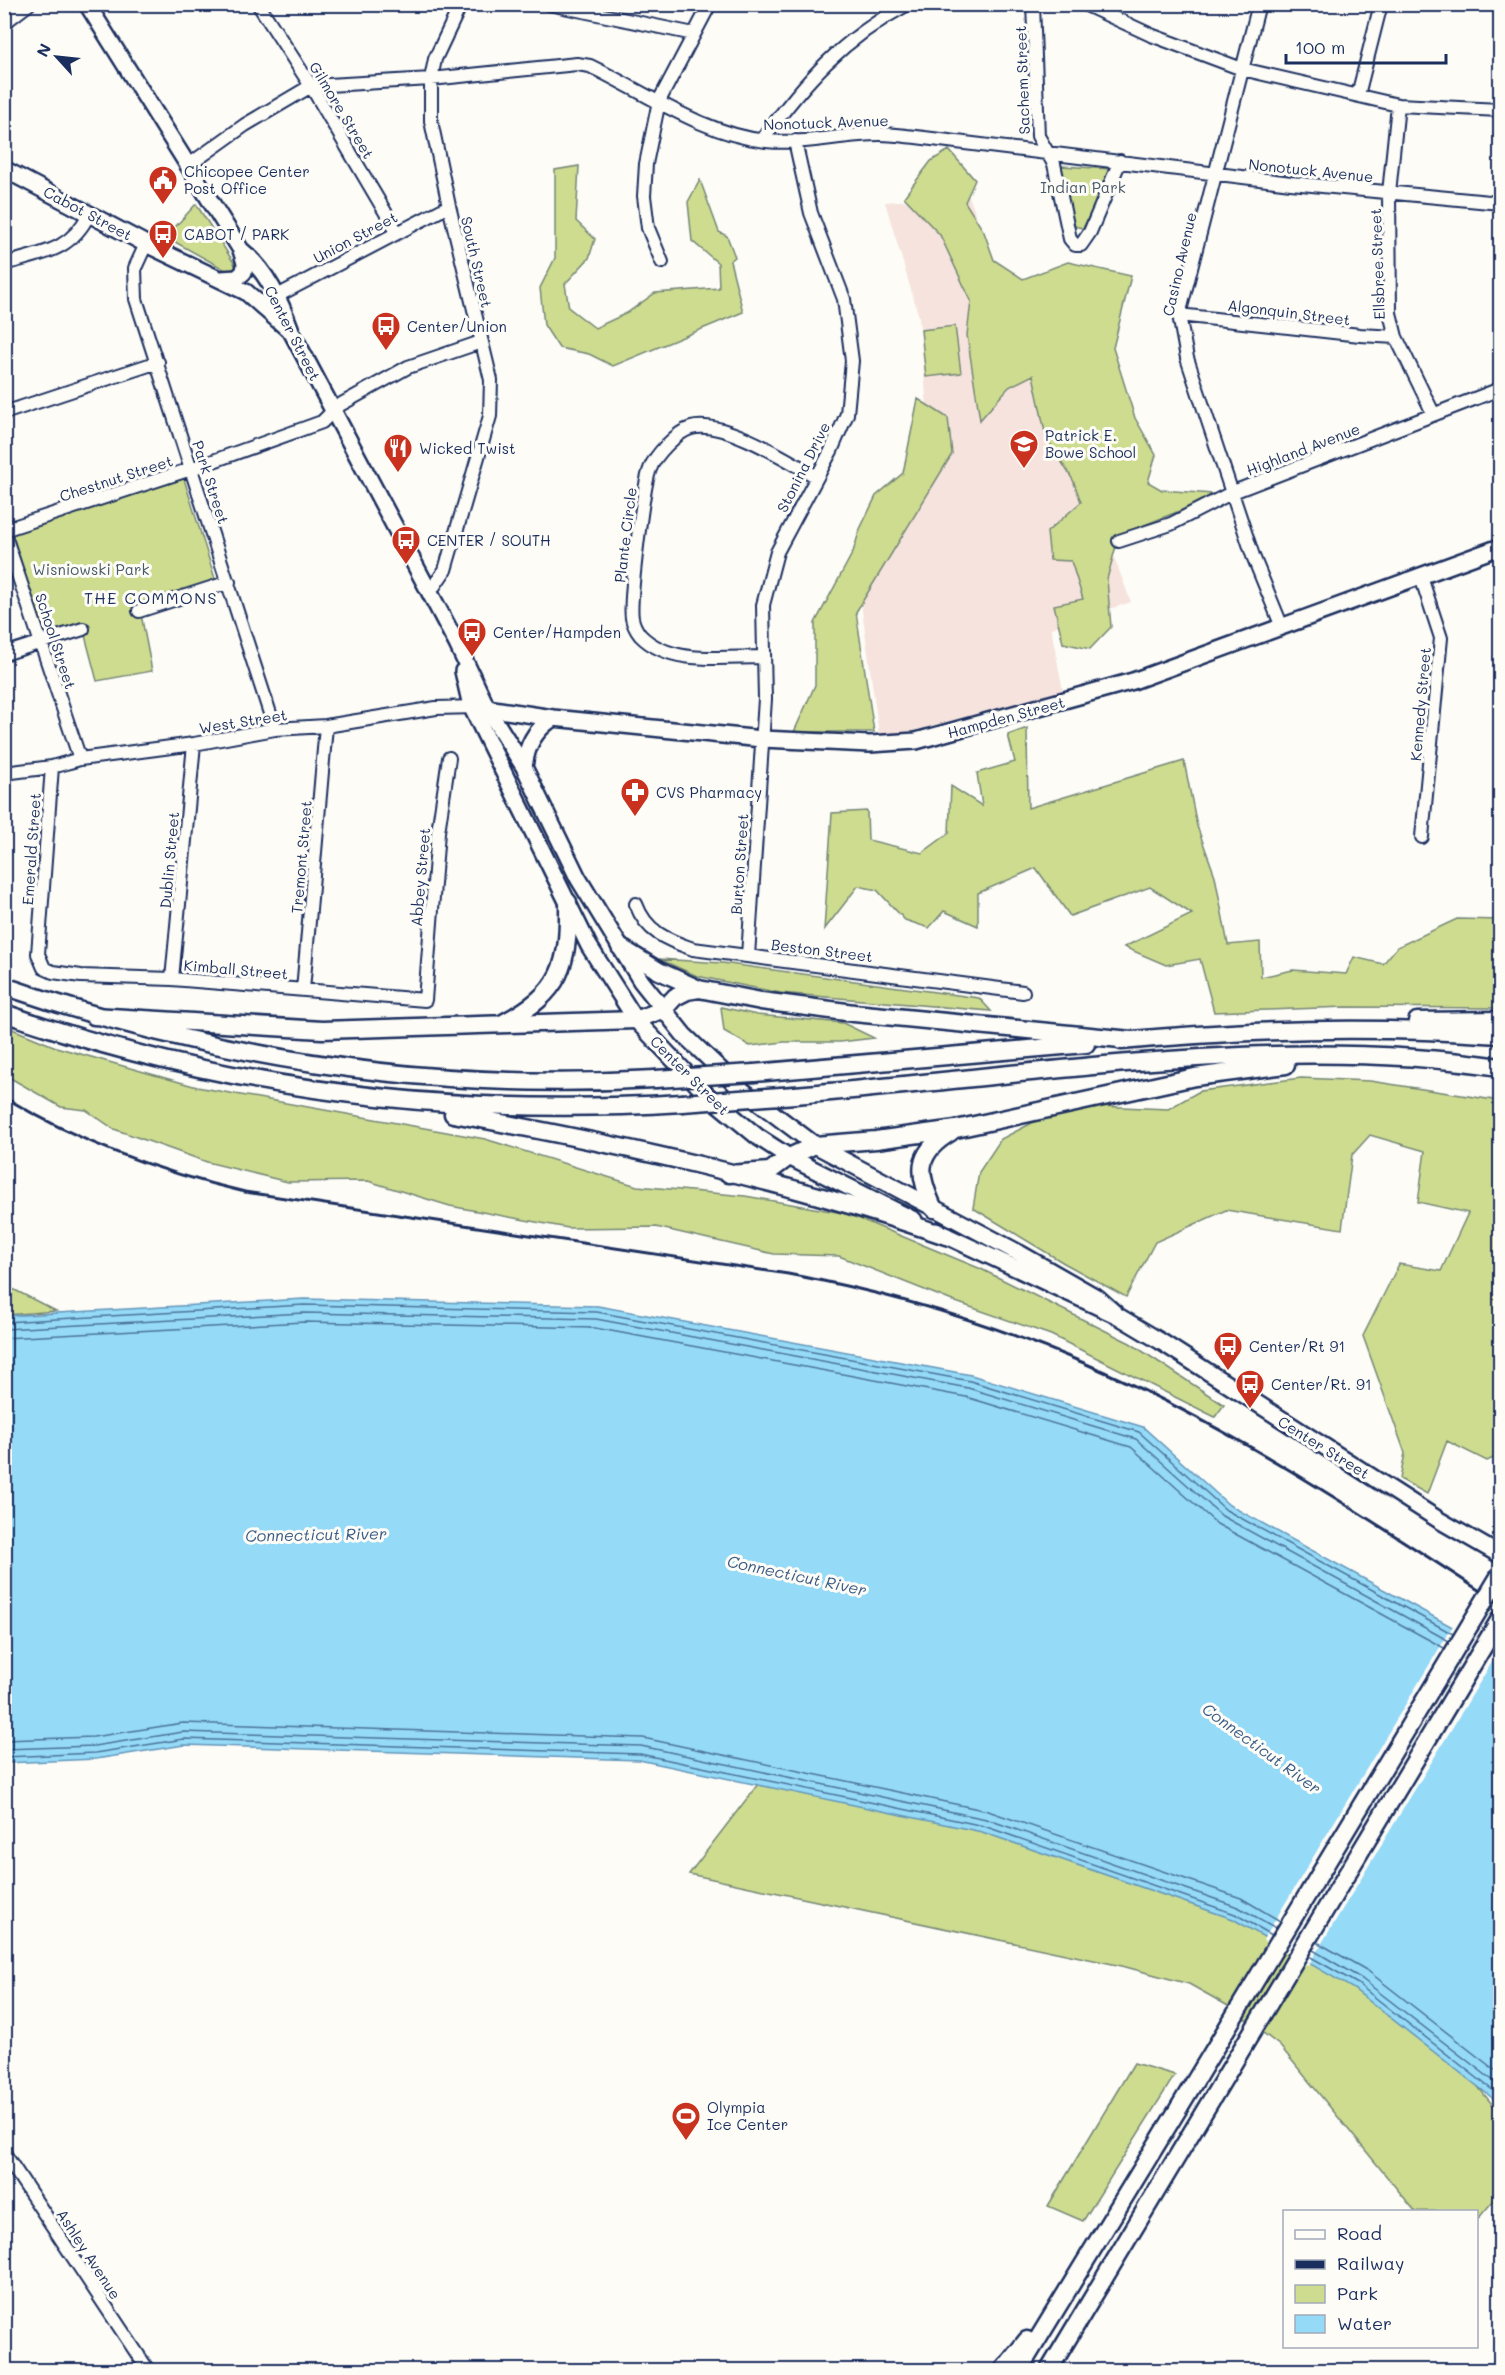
<svg xmlns="http://www.w3.org/2000/svg" width="1505" height="2375" font-family="Mali,sans-serif">
<rect width="100%" height="100%" fill="#fdfcf7"/>
<filter id="ink" filterUnits="userSpaceOnUse"><feTurbulence type="fractalNoise" baseFrequency=".0167" numOctaves="2"/><feDisplacementMap in="SourceGraphic" scale="12" xChannelSelector="R" yChannelSelector="G"/><feConvolveMatrix kernelMatrix="1 2 1 2 8 2 1 2 1" color-interpolation-filters="sRGB"/></filter>
<g filter="url(#ink)">
<path fill="#f6e3dd" d="M969 196 981 229 998 313 1062 320 1103 528 1131 602 1051 628 1063 691 911 732 879 734 859 588 909 477 927 407 919 317 885 202Z"/>
<path fill="#cedc8f" stroke="#748676" stroke-width="1.5" d="M949 150 975 180 965 202 984 232 994 260 1023 279 1068 262 1131 276 1113 348 1135 418 1156 455 1148 482 1162 490 1213 494 1182 510 1119 535 1107 579 1111 627 1090 649 1063 643 1054 605 1083 599 1071 561 1050 560 1047 532 1081 502 1073 480 1046 437 1033 375 1009 387 980 420 967 335 971 301 940 235 904 197 931 161Z
M579 166 576 221 595 239 589 258 565 284 569 308 595 328 627 313 655 293 719 288 718 263 692 241 688 202 700 180 719 232 727 236 735 257 730 261 743 312 613 366 589 354 559 348 544 325 540 288 555 258V170Z
M1061 166 1112 169 1083 228 1073 226Z
M196 204 236 266 231 273 166 237Z
M955 326 961 373 926 377 921 330Z
M918 399 948 418 952 454 856 612 874 732H794L815 685V623L853 552 860 529 876 496 903 473Z
M184 479 216 582 139 604 152 671 97 681 83 628 45 637 12 533Z
M1027 728 1028 808 1184 761 1197 826 1215 876 1228 945 1260 942 1261 977 1293 970 1346 974 1354 957 1383 964 1397 947 1457 919 1500 920V1008L1345 1007 1214 1012 1200 959 1166 965 1124 947 1192 914 1150 887 1070 916 1036 868 978 893V926L944 911 929 928 905 920 877 890 858 886 824 930 832 813 867 811 868 840 922 853 949 833 951 786 982 806 977 773 1015 762 1008 735Z
M659 959 722 963 979 998 991 1011 780 993 697 976Z
M721 1007 757 1015 843 1023 874 1038 840 1042H784L750 1046 724 1031Z
M5 1026 56 1047 197 1087 485 1139 637 1186 745 1196 848 1214 981 1269 1130 1343 1224 1405 1215 1417 1051 1335 950 1300 839 1256 774 1254 656 1227 568 1228 450 1206 368 1181 288 1182 207 1162 114 1129 86 1110 61 1107 5 1075Z
M1301 1078 1370 1081 1500 1101V1455L1487 1461 1447 1441 1427 1494 1400 1479 1405 1453 1363 1336 1399 1264 1441 1271 1468 1213 1418 1202 1425 1151 1370 1135 1352 1155 1342 1229 1226 1210 1155 1242 1126 1297 1064 1263 973 1208 979 1172 1001 1139 1036 1121 1097 1106 1168 1109 1200 1091Z
M5 1285 56 1311 5 1315Z
M758 1784 1222 1874 1354 1989 1475 2083 1500 2114V2193L1477 2220 1476 2212 1415 2211 1280 2046 1230 2007 1189 1984 1122 1966 689 1874Z
M1134 2063 1175 2075 1083 2221 1048 2206Z"/>
<path fill="#95daf7" stroke="#6496ba" stroke-width="1.5" d="M304 1299 598 1306 971 1375 1143 1427 1229 1505 1500 1653V2104L1354 1989 1233 1919 982 1832 639 1760 184 1745 96 1759 5 1763V1316Z"/>
<path fill="#fdfcf7" d="M1454 1624 1500 1649 1308 1966 1263 1940Z"/>
<g fill="none" stroke-linecap="round" stroke-linejoin="round">
<path stroke="#4c739b" stroke-width="1.5" d="M4 1322 304 1305 597 1312 970 1381 1139 1432 1226 1510 1453 1634
M4 1329 304 1313 596 1319 968 1388 1136 1439 1222 1516 1449 1641
M4 1338 304 1322 595 1328 966 1397 1131 1447 1217 1524 1444 1648
M4 1740 93 1737 183 1723 643 1738 988 1811 1241 1898 1280 1921
M4 1749 94 1746 183 1732 641 1746 986 1819 1238 1907 1276 1928
M4 1757 95 1753 184 1739 640 1754 984 1826 1235 1914 1272 1935
M1317 1942 1368 1971 1500 2074
M1313 1950 1362 1979 1500 2086
M1309 1956 1358 1984 1500 2096"/>
<g stroke="#1b2f5e" stroke-width="16">
<path id="minor" d="M258 4 311 86 397 232
M549 4 694 34
M1033 4 1038 136 1054 164 1070 239 1075 245H1081L1090 232 1120 161
M1084 4 1151 35 1242 69 1398 105 1500 110
M1259 4 1179 315 1187 358 1253 556 1282 627
M4 23 29 4
M1358 95 1381 4
M1398 105 1389 193 1390 313 1396 337 1433 413
M762 140C805 81 842 39 908 4
M189 165 245 125 311 86 431 79 577 64 590 66C646 93 703 134 766 141 804 145 842 134 880 134 892 134 904 136 916 137L1291 183 1500 203
M146 244 135 268 136 299 275 729
M662 262 648 228 644 196 646 164 659 101 710 4
M4 264C42 253 70 252 89 214
M277 296 449 206
M1179 315 1360 335 1396 337
M4 413 158 362
M4 530 191 469 322 422 338 406 408 367 481 342
M4 533 80 759
M1119 541 1171 524 1233 492 1500 389
M1421 577 1441 638 1422 837
M430 592 445 570 490 416 491 380 449 206 431 121V79L435 59 461 4
M139 611 229 582
M4 654 83 629
M762 657C723 657 670 666 640 635 637 631 633 624 632 618 629 602 643 486 650 469 655 455 677 432 691 428 723 419 789 461 817 477
M52 767 38 954 44 968 53 972 81 976 172 979 425 1000 438 832 449 758
M4 773 52 767 80 759 194 744 275 729 326 726 436 708 477 707
M636 904C646 932 667 940 693 949L1023 992
M748 956 765 699 763 605 777 552 831 451 847 414 852 361 844 299 811 213 795 141
M172 979 194 744
M303 990 326 726
M4 2153 148 2370"/>
</g>
<g stroke="#1b2f5e" stroke-width="20">
<path id="major" d="M87 4 241 250C267 270 281 303 292 333L457 644 487 708 524 767 578 878 641 981 684 1035 742 1090 815 1145 1019 1253 1098 1298 1118 1316
M4 169 146 244 246 292 288 329
M221 279 237 278 244 272 245 263 241 250
M463 671 471 706 589 946 636 1020 707 1095 758 1137 789 1157 914 1220
M487 708 553 718 762 739 870 744 916 741 1133 681 1500 547
M524 767C527 745 534 731 553 718
M936 1231 1118 1316 1160 1341 1439 1520 1500 1555"/>
</g>
<g stroke="#1b2f5e" stroke-width="21">
<path id="highway" d="M620 947 659 971 699 989
M4 986C215 1059 432 1092 655 1079
M4 1013C225 1090 449 1118 682 1103
M94 1016 322 1030 636 1020 664 1009 675 997 687 991 699 989 761 1001 854 1013 1131 1040
M1417 1021 1500 1020
M503 1023C562 992 569 966 568 902
M1121 1041C1247 1029 1374 1026 1500 1035
M754 1073 1086 1044
M781 1096C1016 1079 1266 1032 1500 1067
M453 1114C618 1144 788 1181 946 1236
M729 1174 770 1171 789 1157 815 1145 876 1140 956 1129 1195 1077 1286 1065
M934 1209C918 1174 914 1154 951 1132
M1003 2370 1027 2340
M1019 2370 1180 2106
M1049 2370 1500 1619"/>
</g>
<use href="#minor" stroke="#fdfcf7" stroke-width="12"/>
<use href="#major" stroke="#fdfcf7" stroke-width="15"/>
<use href="#highway" stroke="#fdfcf7" stroke-width="16"/>
<path stroke="#1b2f5e" stroke-width="3" d="M4 1097C80 1143 159 1172 245 1192L788 1274C890 1293 988 1322 1084 1363 1227 1424 1370 1519 1500 1604"/>
<g stroke="#1b2f5e" stroke-width="21" stroke-linecap="butt">
<path id="highway-bridge" d="M655 1079 754 1073
M682 1103 781 1096
M1180 2106 1500 1575"/>
</g>
<use href="#highway-bridge" stroke="#fdfcf7" stroke-width="16"/>
</g>
</g>
<defs>
<g id="civic-pin" transform="scale(1.5)"><path d="M0 17L-7.5 6A9.5 9.5 0 1 1 7.5 6Z" fill="#c8321e" stroke="#fdfcf7"/><path d="M-.6-6.5H3V-4.5H.6V-3L4-1V1h2V6H-6V1h2V-1L-.6-3ZM-1.2 2.5V6h2.4V2.5Z" fill="#fff"/></g>
<g id="bus-pin" transform="scale(1.5)"><path d="M0 17L-7.5 6A9.5 9.5 0 1 1 7.5 6Z" fill="#c8321e" stroke="#fdfcf7"/><path d="M-5-6H5V4H4V6H2V4H-2V6H-4V4H-5ZM-3.5-4V0h7V-4ZM-3.5 1.2v1.5H-2V1.2ZM2 1.2v1.5H3.5V1.2Z" fill="#fff"/></g>
<g id="school-pin" transform="scale(1.5)"><path d="M0 17L-7.5 6A9.5 9.5 0 1 1 7.5 6Z" fill="#c8321e" stroke="#fdfcf7"/><path d="M0-5L7-2L0 1L-7-2ZM-4 1L0 2.5L4 1V4Q0 6-4 4Z" fill="#fff"/></g>
<g id="restaurant-pin" transform="scale(1.5)"><path d="M0 17L-7.5 6A9.5 9.5 0 1 1 7.5 6Z" fill="#c8321e" stroke="#fdfcf7"/><path d="M-5-6h1v4h1v-4h1v4h1v-4h1v5L-1.5 .5V6h-2V.5L-5-1ZM5-6V6H3V1.5H1.5Q1.5-4 5-6Z" fill="#fff"/></g>
<g id="pharmacy-pin" transform="scale(1.5)"><path d="M0 17L-7.5 6A9.5 9.5 0 1 1 7.5 6Z" fill="#c8321e" stroke="#fdfcf7"/><path d="M-2-6h4v4h4v4h-4v4h-4v-4h-4v-4h4Z" fill="#fff"/></g>
<g id="stadium-pin" transform="scale(1.5)"><path d="M0 17L-7.5 6A9.5 9.5 0 1 1 7.5 6Z" fill="#c8321e" stroke="#fdfcf7"/><path d="M0-5a6.5 5 0 1 0 0 10a6.5 5 0 1 0 0-10ZM-3.5-1.8h7v3.6h-7Z" fill="#fff"/></g>
</defs>
<g fill-rule="evenodd">
<use href="#civic-pin" x="163" y="180"/>
<use href="#bus-pin" x="163" y="234"/>
<use href="#bus-pin" x="386" y="326"/>
<use href="#school-pin" x="1024" y="444"/>
<use href="#restaurant-pin" x="398" y="448"/>
<use href="#bus-pin" x="406" y="540"/>
<use href="#bus-pin" x="472" y="632"/>
<use href="#pharmacy-pin" x="635" y="792"/>
<use href="#bus-pin" x="1228" y="1346"/>
<use href="#bus-pin" x="1250" y="1384"/>
<use href="#stadium-pin" x="686" y="2116"/>
</g>
<g text-anchor="middle" dominant-baseline="central" stroke-width="6" stroke-linejoin="round" paint-order="stroke">
<g font-size="15" fill="#1b2f5e" stroke="#fdfcf7">
<text transform="translate(1022 80) rotate(-92)">Sachem Street</text>
<text transform="translate(342 110) rotate(59)">Gilmore Street</text>
<text transform="translate(826 122) rotate(-2)">Nonotuck Avenue</text>
<text transform="translate(1311 170) rotate(6)">Nonotuck Avenue</text>
<text transform="translate(88 213) rotate(28)">Cabot Street</text>
<text transform="translate(355 237) rotate(-28)">Union Street</text>
<text transform="translate(477 262) rotate(77)">South Street</text>
<text transform="translate(1179 264) rotate(-77)">Casino Avenue</text>
<text transform="translate(1377 264) rotate(-92)">Ellsbree Street</text>
<text transform="translate(1289 312) rotate(7)">Algonquin Street</text>
<text transform="translate(293 333) rotate(63)">Center Street</text>
<text transform="translate(1303 449) rotate(-21)">Highland Avenue</text>
<text transform="translate(803 467) rotate(-63)">Stonina Drive</text>
<text transform="translate(116 478) rotate(-18)">Chestnut Street</text>
<text transform="translate(211 482) rotate(72)">Park Street</text>
<text transform="translate(625 535) rotate(-83)">Plante Circle</text>
<text transform="translate(56 641) rotate(72)">School Street</text>
<text transform="translate(1420 704) rotate(-85)">Kennedy Street</text>
<text transform="translate(1006 717) rotate(-15)">Hampden Street</text>
<text transform="translate(243 721) rotate(-9)">West Street</text>
<text transform="translate(31 849) rotate(-86)">Emerald Street</text>
<text transform="translate(301 857) rotate(-85)">Tremont Street</text>
<text transform="translate(169 860) rotate(-85)">Dublin Street</text>
<text transform="translate(739 864) rotate(-86)">Burton Street</text>
<text transform="translate(420 877) rotate(-85)">Abbey Street</text>
<text transform="translate(822 950) rotate(7)">Beston Street</text>
<text transform="translate(236 969) rotate(5)">Kimball Street</text>
<text transform="translate(690 1075) rotate(45)">Center Street</text>
<text transform="translate(1324 1447) rotate(32)">Center Street</text>
<text transform="translate(89 2254) rotate(57)">Ashley Avenue</text>
</g>
<g font-size="15" fill="#1b2f5e" stroke="#fdfcf7" text-anchor="start">
<text x="184" y="171">Chicopee Center<tspan x="184" dy="17">Post Office</tspan></text>
<text x="184" y="234">CABOT / PARK</text>
<text x="407" y="326">Center/Union</text>
<text x="1045" y="435">Patrick E.<tspan x="1045" dy="17">Bowe School</tspan></text>
<text x="419" y="448">Wicked Twist</text>
<text x="427" y="540">CENTER / SOUTH</text>
<text x="493" y="632">Center/Hampden</text>
<text x="656" y="792">CVS Pharmacy</text>
<text x="1249" y="1346">Center/Rt 91</text>
<text x="1271" y="1384">Center/Rt. 91</text>
<text x="707" y="2107">Olympia<tspan x="707" dy="17">Ice Center</tspan></text>
</g>
<g font-size="15" fill="#485a6a" stroke="#fdfcf7">
<text x="1083" y="187">Indian Park</text>
<text x="91" y="569">Wisniowski Park</text>
</g>
<g font-size="16" letter-spacing="1.5" fill="#1b2f5e" stroke="#fdfcf7">
<text x="151" y="597">THE COMMONS</text>
</g>
<g font-size="16" font-style="italic" fill="#3a5a84" stroke="#fdfcf7">
<text transform="translate(316 1534) rotate(-1)">Connecticut River</text>
<text transform="translate(797 1575) rotate(12)">Connecticut River</text>
<text transform="translate(1262 1748) rotate(36)">Connecticut River</text>
</g>
</g>
<rect width="1505" height="2375" fill="none" stroke="#fdfcf7" stroke-width="24"/>
<rect x="12" y="12" width="1481" height="2351" fill="none" stroke="#1b2f5e" stroke-width="2" filter="url(#ink)"/>
<rect x="1283" y="2210" width="195" height="138" fill="#fdfcf7" stroke="#a3aaba" stroke-width="1.5"/>
<rect x="1295" y="2230" width="30" height="9" fill="#fdfcf7" stroke="#a3aaba" stroke-width="1.5"/>
<text x="1337" y="2240" font-size="18" fill="#1b2f5e">Road</text>
<rect x="1295" y="2260" width="30" height="9" fill="#1b2f5e" stroke="#a3aaba" stroke-width="1.5"/>
<text x="1337" y="2270" font-size="18" fill="#1b2f5e">Railway</text>
<rect x="1295" y="2285" width="30" height="18" fill="#cedc8f" stroke="#a3aaba" stroke-width="1.5"/>
<text x="1337" y="2300" font-size="18" fill="#1b2f5e">Park</text>
<rect x="1295" y="2315" width="30" height="18" fill="#95daf7" stroke="#a3aaba" stroke-width="1.5"/>
<text x="1337" y="2330" font-size="18" fill="#1b2f5e">Water</text>
<g transform="translate(57 57) rotate(297)" stroke="#fdfcf7" stroke-width="4.5" paint-order="stroke">
<path d="M0-4.5L10 22L0 15L-10 22Z" fill="#1b2f5e"/>
<text y="-9" font-size="16" font-weight="bold" text-anchor="middle" fill="#1b2f5e">N</text>
</g>
<path d="M1286 54v9h160v-9" fill="none" stroke="#1b2f5e" stroke-width="3"/>
<text x="1295" y="54" font-size="18" fill="#1b2f5e" stroke="#fdfcf7" stroke-width="4.5" paint-order="stroke">100 m</text>
</svg>
